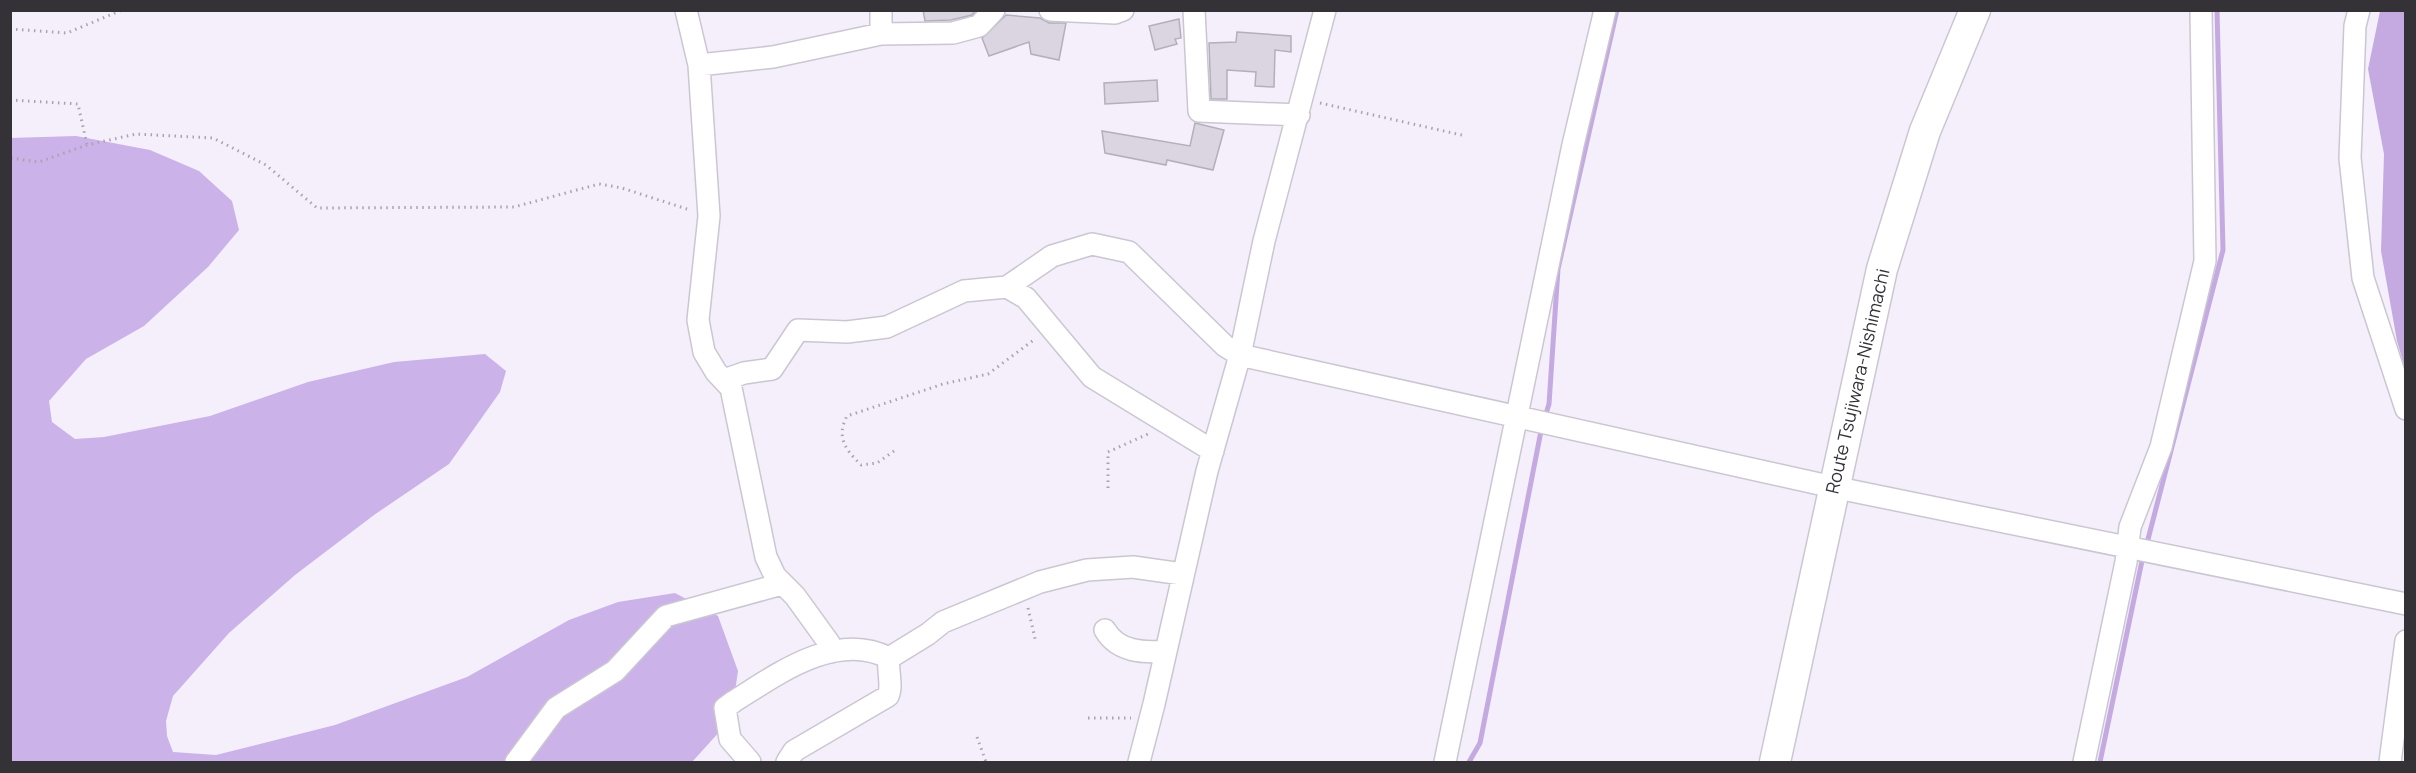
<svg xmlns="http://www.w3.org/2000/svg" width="2416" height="773" font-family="Manrope,sans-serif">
<rect width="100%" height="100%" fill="#f4effb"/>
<path fill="#cbb2e9" d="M76 136 150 150 199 171 232 201 239 230 208 267 144 326 86 359 49 401 52 422 75 439 104 437 210 416 308 382 394 362 485 354 506 371 500 392 449 464 374 515 295 575 229 633 173 696 166 721 167 736 173 752 216 755 335 725 467 677 569 620 618 602 675 593 718 616 738 671 731 719 692 762H11L10 138Z"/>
<path fill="#c4aae1" d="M2380 11H2405V369L2397 341 2381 251 2384 154 2368 69Z"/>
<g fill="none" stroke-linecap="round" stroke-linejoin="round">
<path stroke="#c4aae1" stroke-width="5" d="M1545 417 1549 404 1558 269 1617 10
M2146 547 2223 250 2217 10
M1469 762 1480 743 1542 426
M2100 762 2143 556"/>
</g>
<path fill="#dad5e0" stroke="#b4afba" stroke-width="1.5" d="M923 10H976L972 15 951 20 925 21Z
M1006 15 1040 18 1049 23H1066L1059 60 1031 54 1029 42 989 56 982 38Z
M1179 19 1181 38 1175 39 1177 44 1155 50 1149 26Z
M1237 32 1291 36V52L1275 50 1274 87 1255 86 1256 72 1227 70V99H1211L1209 43 1236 42Z
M1157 80 1158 101 1105 104 1104 83Z
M1195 123 1224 130 1213 170 1167 160 1166 165 1105 153 1102 131 1190 146Z"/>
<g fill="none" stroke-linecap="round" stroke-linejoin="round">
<g stroke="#cbc7d2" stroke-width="24">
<path id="street" d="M686 10 699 65 709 216 698 320 704 352 716 372 731 388 766 557 775 576 795 596 829 643 831 652
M1050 10 1115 13 1123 10
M1194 10 1199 111 1299 115
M2359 10 2355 26 2350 158 2363 278 2406 409
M881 34V10
M699 65 773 57 881 34 953 33 979 26 994 10
M1007 287 1026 298 1092 377 1213 451
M724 380 744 373 772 369 798 330 847 332 887 327 964 291 1007 287 1052 256 1092 244 1129 252 1225 346 1240 355 1833 487 2406 604
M1105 630C1118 652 1143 653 1166 651
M889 658 928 634 943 622 1040 582 1087 570 1133 567 1182 574
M516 762 556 708 615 671 666 616 782 584
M750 762 730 739 725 708 733 702C776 675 836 630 889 658
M787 762 794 751 888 696C893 686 887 670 889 658
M1139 762 1154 704 1207 471 1240 355 1264 241 1325 10
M1445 762 1573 145 1605 10
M2084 762 2126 562 2130 527 2161 447 2205 261 2201 10
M2390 762 2406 641"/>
</g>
<g stroke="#cbc7d2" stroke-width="33">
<path id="secondary" d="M1775 762 1882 269 1925 131 1975 10"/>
</g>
<path stroke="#a8a4ad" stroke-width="3" stroke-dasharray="1.5 4.5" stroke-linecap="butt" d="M10 29 67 33 122 10
M10 100 78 104 87 145
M1320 103 1466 136
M11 158 39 162 87 145 136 134 213 138 266 165 317 208 514 207 599 184 622 188 690 210
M894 451 877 463 861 465C845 449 836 437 847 416L943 384 988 374 1035 339
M1108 488V452L1148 434
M1028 608 1036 643
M1088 718H1131
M977 737 986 762"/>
<use href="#street" stroke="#fff" stroke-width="21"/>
<use href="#secondary" stroke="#fff" stroke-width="30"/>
</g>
<g text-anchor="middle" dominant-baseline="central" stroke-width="4.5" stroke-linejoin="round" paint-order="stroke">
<g font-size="18" fill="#343237" stroke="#fff">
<text transform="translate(1857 381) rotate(-77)">Route Tsujiwara-Nishimachi</text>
</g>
</g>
<rect width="2416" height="773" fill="none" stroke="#343237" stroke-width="24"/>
</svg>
